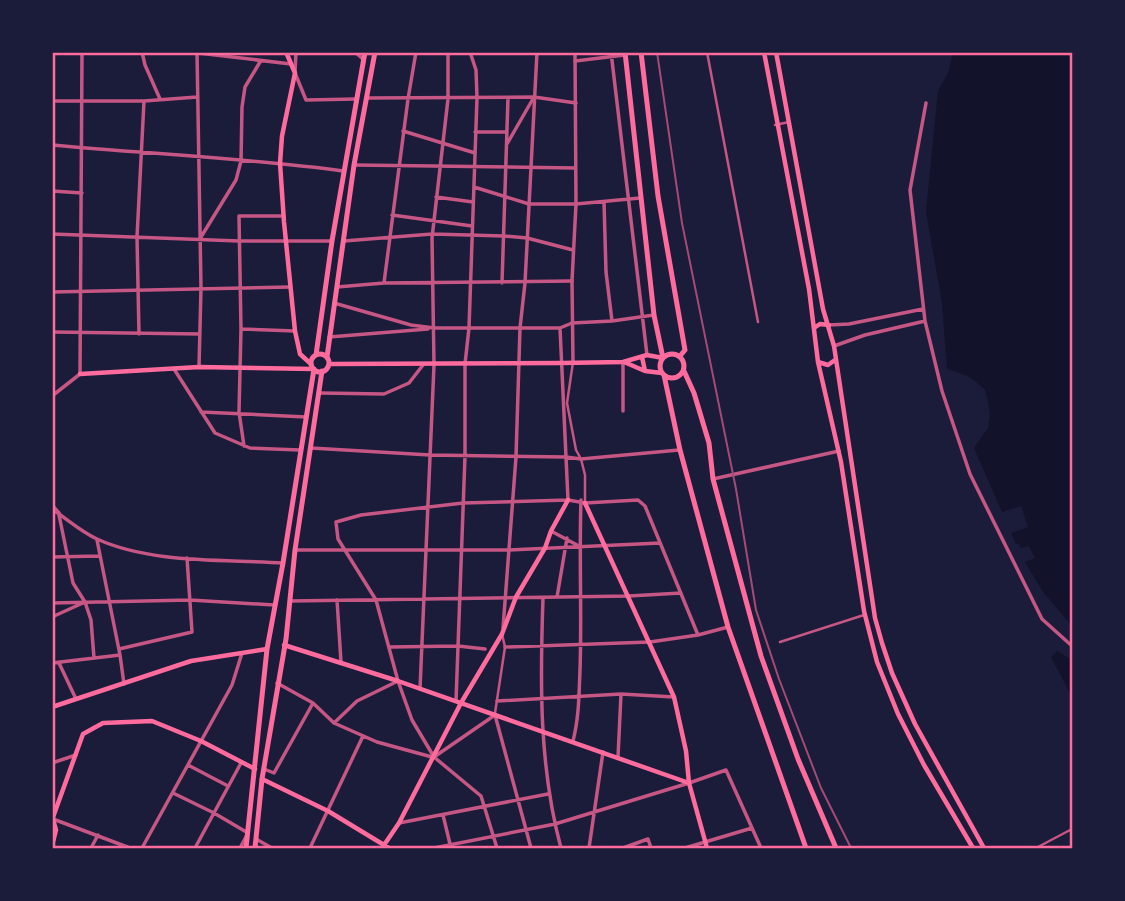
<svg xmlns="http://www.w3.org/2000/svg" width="1125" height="901" font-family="'Open Sans',sans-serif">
<rect width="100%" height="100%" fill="#1b1b3a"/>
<path fill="#12122b" d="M953 53H1072V626L1043 592 1025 562 1035 558 1029 546 1021 548 1018 543 1016 544 1011 533 1028 527 1021 506 1002 512 974 448 988 428 990 414 988 401 985 390 976 382 968 376 947 369 942 303 926 212 938 91 948 73Z
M1057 651 1072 660V697L1051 657Z"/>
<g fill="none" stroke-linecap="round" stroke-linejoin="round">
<path stroke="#c65784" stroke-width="2.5" d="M707 52 758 322
M775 125 789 122
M573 362 567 403 576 450 581 459 585 475V503
M780 642 864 615
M495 713 505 647 502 634
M1036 848 1072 829"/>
<path stroke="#c65784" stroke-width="3.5" d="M142 52 145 65 160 99
M197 52 201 288 199 367
M296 52 295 73 306 100 356 99
M355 52 364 60
M416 52 408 99 384 283 572 281
M611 52 647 355
M198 53 291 64
M575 61 625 55
M366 98 534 97 576 103
M52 101H144L197 97
M926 103 910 190 925 321 942 391 970 474 1042 619 1072 646
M403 131 475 153
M475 132H507
M507 144 534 97
M52 145C149 154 247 158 343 171
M354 165 575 168
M474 187 529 204H576L640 198
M52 191 82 193
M436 197 473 202
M604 202 606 272 612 321
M392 215 472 226
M52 234 239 241H332
M201 237 236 180 241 161 242 107 245 87 260 62
M344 241 432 234 504 236 527 238 573 250
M502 283 508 98
M337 287 384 283
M52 292 290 287
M334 303 411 325 434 328H560L572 323 612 321 654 315
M829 325 849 324 923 309
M560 328 568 500
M241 329 239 216H284
M52 332 200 334
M139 334 137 237 144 101
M329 337 428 329
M834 346 865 335 925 321
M174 369 215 433 250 448 300 450
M320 393 384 394 409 383 423 365
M623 411V362
M201 412 306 417
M244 446 239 412 241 329 295 331
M311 448 430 455 566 457 581 459 679 450
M713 479 839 451
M52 509C67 519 81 532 97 539 152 564 224 559 283 563
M59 515 73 583 85 602
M551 531 577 545
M97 540 120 655
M295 550H509L660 543
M52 557 99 556
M557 597 567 538
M543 598C540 682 539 767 561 848
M337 600 341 662
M290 601 629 596 681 593
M52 603 190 600 274 605
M52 617 85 602 91 620 94 658
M390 647 458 646 485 649
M505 647 650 642 698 635
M119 649 192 632 187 558
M52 663 120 655 124 684
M59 663 76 699
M277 683 313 703 334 723 377 742 432 757
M420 689 434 365 432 238 448 99V52
M456 701 465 456V364L469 328 477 98 476 70 470 52
M497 701 621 694 674 697
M495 715 531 848
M334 723 357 701 398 681
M573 741C579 718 579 694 580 670 582 614 579 557 581 500
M618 757 621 694
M52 763 76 755
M188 765 228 786
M264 769 274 773 313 703
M173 793 214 813 248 833 240 848
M443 815 450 844
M53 819 130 848
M399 823 548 794
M256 839 272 848
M91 848 98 835
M142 848 232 685 242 653
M195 848 241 763
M310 848 363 736
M434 848 555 824 689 783 726 770 761 848
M497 848 481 796 434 757 412 720 398 681 376 600 338 539 336 522 361 515 463 503 568 500 585 503 638 500 645 506 698 635 728 627
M589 848 603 752
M623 848 648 839 651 848
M685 848 752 828"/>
<path stroke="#c65784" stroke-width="3.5" d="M573 362 572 281 576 204 575 52
M52 396 80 374 82 52
M52 505 59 513
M503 628 516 457 520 328 525 283 537 52
M434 757 495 715"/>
<path stroke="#ff6b9d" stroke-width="4.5" d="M286 52 295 73 282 136 280 163 284 222 295 331 300 354 311 364
M764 52 809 289 818 362 841 462 864 611 877 662 898 714 924 765 973 848
M776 52 823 309 834 346 875 618 882 643 892 673 915 724 984 848
M814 328 820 324 829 325
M642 357 645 371
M624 362 645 371 662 373
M818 362 828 365 835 360
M329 364 561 363 623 362 647 355 663 358
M80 374 199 367 314 369
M585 503 674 697 686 751 689 783 707 848
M284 645 398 681 689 783
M52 707 191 661 267 649
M262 779 328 811 389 848
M52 820 83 734 103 723 152 721 201 741 255 769
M52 846 56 830 53 819
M382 848 399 823 461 703 502 634 516 597 545 548 551 531 568 500"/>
<path stroke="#ff6b9d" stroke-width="5" d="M625 52 654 315 663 358
M641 52 658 196 685 350 680 356
M660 366a12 12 0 1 1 24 0a12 12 0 1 1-24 0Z
M311 363a9 9 0 1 1 18 0a9 9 0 1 1-18 0Z
M316 355 332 241 365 52
M327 357 354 165 375 52
M684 371 694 393 709 443 713 479 761 656 798 759 836 848
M664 375 680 450 728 627 806 848
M246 848 267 649 283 563 314 369
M255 848 262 779 286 639 295 550 322 371"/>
<path stroke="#a44b75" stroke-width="2" d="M657 52 682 223 736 489 756 610 779 679 821 788 851 848"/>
</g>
<rect width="1125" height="901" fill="none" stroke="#1b1b3a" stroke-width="108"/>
<rect x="54" y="54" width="1017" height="793" fill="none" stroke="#ff6b9d" stroke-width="2.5"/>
</svg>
